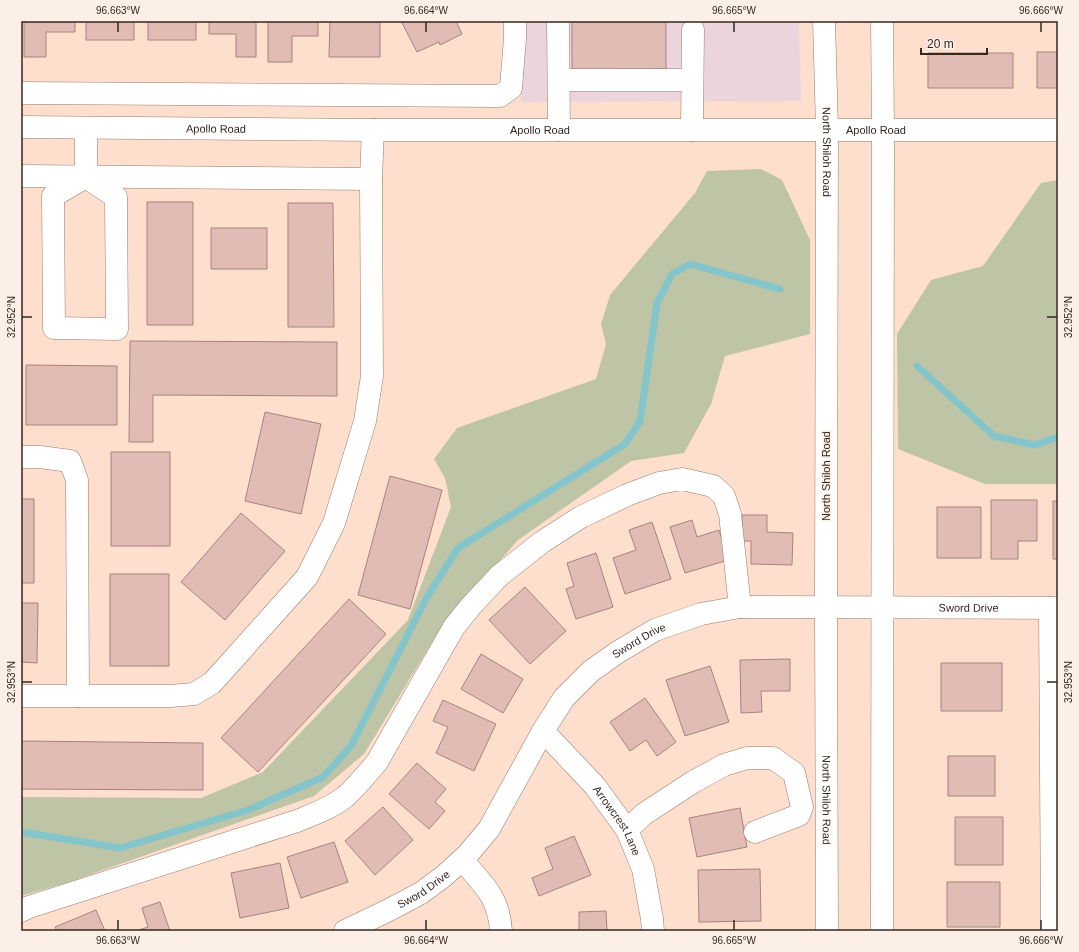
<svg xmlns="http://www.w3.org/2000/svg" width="1079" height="952" font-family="Arial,sans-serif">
<rect width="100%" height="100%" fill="#fedecc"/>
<path fill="#ecd4dd" d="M520 21H799L801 101 521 102Z"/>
<path fill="#bec4a6" d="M761 169 782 180 810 240V334L725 356 711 404 684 453 631 461 518 540 440 629 364 754 314 796 69 882 21 896V797L201 798 263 772 408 620 451 507 445 478 434 459 457 428 596 379 606 344 601 324 610 295 695 193 707 171Z
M1058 180V484H985L898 449 897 334 931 280 983 266 1041 183Z"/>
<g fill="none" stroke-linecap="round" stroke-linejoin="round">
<path stroke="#84c4cb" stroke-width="7" d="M917 366 994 436 1035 445 1058 437
M21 832 120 848 248 810 323 777 351 746 427 597 458 548 625 444 640 421 657 303 672 274 690 264 780 289"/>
</g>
<path fill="#e0bcb5" stroke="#a6847e" d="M24 21H75V32H46V57H24Z
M86 21H134V40H86Z
M148 21H196V40H148Z
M209 21H256V57H236V34H209Z
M268 21H318V36H292V62H268Z
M330 21H380V57H329Z
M401 21H456L462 34 440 45 439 42 417 52Z
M572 21H666V69L572 70Z
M1037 52H1058V88H1037Z
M928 53H1013V88H928Z
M147 202H193V325H147Z
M288 203H333L334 327H288Z
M211 228H267V269H211Z
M130 341 337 342V396L153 395V442H129Z
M26 365 117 366V425H26Z
M265 412 321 424 301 514 245 501Z
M111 452H170V546H111Z
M390 476 442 490 410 609 358 595Z
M21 499H34V583H21Z
M991 500H1037V541H1018V559H991Z
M1053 501H1058V559H1053Z
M937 507H981V558H937Z
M241 513 285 551 225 620 181 582Z
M742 515H767V532L793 533 792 565 751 564V541H742Z
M692 520 697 537 719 530 728 560 685 573 670 527Z
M652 522 671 579 625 594 613 558 636 550 629 530Z
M596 553 613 607 576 619 566 589 574 586 567 563Z
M110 574H169V666H110Z
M525 587 566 631 530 664 489 620Z
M349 599 386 634 258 772 221 738Z
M21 603H38L37 663 21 662Z
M481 654 523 679 503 713 461 689Z
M790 659V691H761L762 712 741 713 740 660Z
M941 663H1002V711H941Z
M710 666 729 722 685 736 666 680Z
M645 698 676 742 657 756 646 740 630 751 610 722Z
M443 700 496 724 474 771 436 753 448 727 433 721Z
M21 741 203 743V790L21 789Z
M948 756H995V796H948Z
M417 763 446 789 435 802 445 811 429 829 389 794Z
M383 807 413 840 375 875 345 841Z
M740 808 747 847 697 857 689 818Z
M955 817H1003V865H955Z
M574 836 591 875 539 896 532 878 553 869 545 848Z
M334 842 348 882 301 898 287 857Z
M280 863 289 908 240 918 231 873Z
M760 869 761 921 699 922 698 870Z
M947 882H1000V927H947Z
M160 902 170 931H136L148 927 142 908Z
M96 910 105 931H57L55 927Z
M606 911 607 931H579V912Z"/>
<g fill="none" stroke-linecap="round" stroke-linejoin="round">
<g stroke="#987b6b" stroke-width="23">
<g id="minor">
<path d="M558 21 559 130"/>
<path d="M559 80H692"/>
<path d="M21 93 500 96 511 88 515 38V21"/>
<path id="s1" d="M21 127 373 130H1058"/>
<path d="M86 128V177"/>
<path d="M692 130 693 30"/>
<path d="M21 176 371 179"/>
<path d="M86 177 116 197 117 329 54 328 53 196Z"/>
<path d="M21 457H40L70 461 77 480 78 696"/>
<path d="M1050 608 1052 931"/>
<path d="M21 696H170L194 694 212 683 307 577 334 523 365 421 372 376 371 179 373 130"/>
<path id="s2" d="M543 731 595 786 627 830 643 869 652 919 653 931"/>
<path d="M627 830 644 814 693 782 724 765 747 758H773L794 773 802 807 799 815 755 832"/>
<path d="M462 860C483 884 499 897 501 931"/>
<path d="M21 911 29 907 297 821C314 814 331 808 345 797 357 786 367 774 377 762L454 627 471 606 499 576 542 542 581 517 627 495 659 483 682 479 713 486 724 496 730 514 740 607"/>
<path id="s3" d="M345 931 387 911 421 893 444 876 468 854 489 829 543 731 564 698 591 671 618 652 655 630 701 614 740 607 1058 608"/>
</g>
</g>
<g stroke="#987b6b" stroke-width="23">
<g id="major">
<path id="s4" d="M824 21 827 129 826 608 827 931"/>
<path d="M882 21 883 129 882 931"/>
</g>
</g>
<use href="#minor" stroke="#fff" stroke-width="22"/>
<use href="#major" stroke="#fff" stroke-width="22"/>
</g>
<path fill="none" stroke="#342821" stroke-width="1.5" d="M118 22V32M426 22V32M734 22V32M1041 22V32M22 317H32M1047 317H1057M22 682H32M1047 682H1057M118 920V930M426 920V930M734 920V930M1041 920V930"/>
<g text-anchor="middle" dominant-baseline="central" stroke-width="3" stroke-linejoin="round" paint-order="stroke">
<g font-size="11" fill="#342821" stroke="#fcefe8">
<text stroke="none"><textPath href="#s1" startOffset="195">Apollo Road</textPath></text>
<text stroke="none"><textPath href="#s1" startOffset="519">Apollo Road</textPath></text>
<text stroke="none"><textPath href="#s1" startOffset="855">Apollo Road</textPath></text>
<text stroke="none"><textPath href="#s4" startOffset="131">North Shiloh Road</textPath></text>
<text transform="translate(826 476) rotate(-90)">North Shiloh Road</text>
<text stroke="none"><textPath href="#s3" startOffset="761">Sword Drive</textPath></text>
<text stroke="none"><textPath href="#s3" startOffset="425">Sword Drive</textPath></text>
<text stroke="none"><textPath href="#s4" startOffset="779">North Shiloh Road</textPath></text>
<text stroke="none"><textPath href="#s2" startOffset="117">Arrowcrest Lane</textPath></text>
<text stroke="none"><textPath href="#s3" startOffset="89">Sword Drive</textPath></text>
</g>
</g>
<rect width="1079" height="952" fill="none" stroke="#fcefe8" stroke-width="44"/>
<path d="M921 48v6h66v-6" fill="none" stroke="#342821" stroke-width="2"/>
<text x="927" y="48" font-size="12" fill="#342821" stroke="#fcefe8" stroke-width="3" paint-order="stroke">20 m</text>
<rect x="22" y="22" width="1035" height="908" fill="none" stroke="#342821" stroke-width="1.5"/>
<g font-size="10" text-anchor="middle" fill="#342821">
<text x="118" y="14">96.663°W</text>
<text x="426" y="14">96.664°W</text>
<text x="734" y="14">96.665°W</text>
<text x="1041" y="14">96.666°W</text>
<text transform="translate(1068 317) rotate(-90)" y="4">32.952°N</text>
<text transform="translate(11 317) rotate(-90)" y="4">32.952°N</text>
<text transform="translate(1068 682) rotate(-90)" y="4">32.953°N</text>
<text transform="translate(11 682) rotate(-90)" y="4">32.953°N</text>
<text x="118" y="944">96.663°W</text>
<text x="426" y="944">96.664°W</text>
<text x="734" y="944">96.665°W</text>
<text x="1041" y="944">96.666°W</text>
</g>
</svg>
